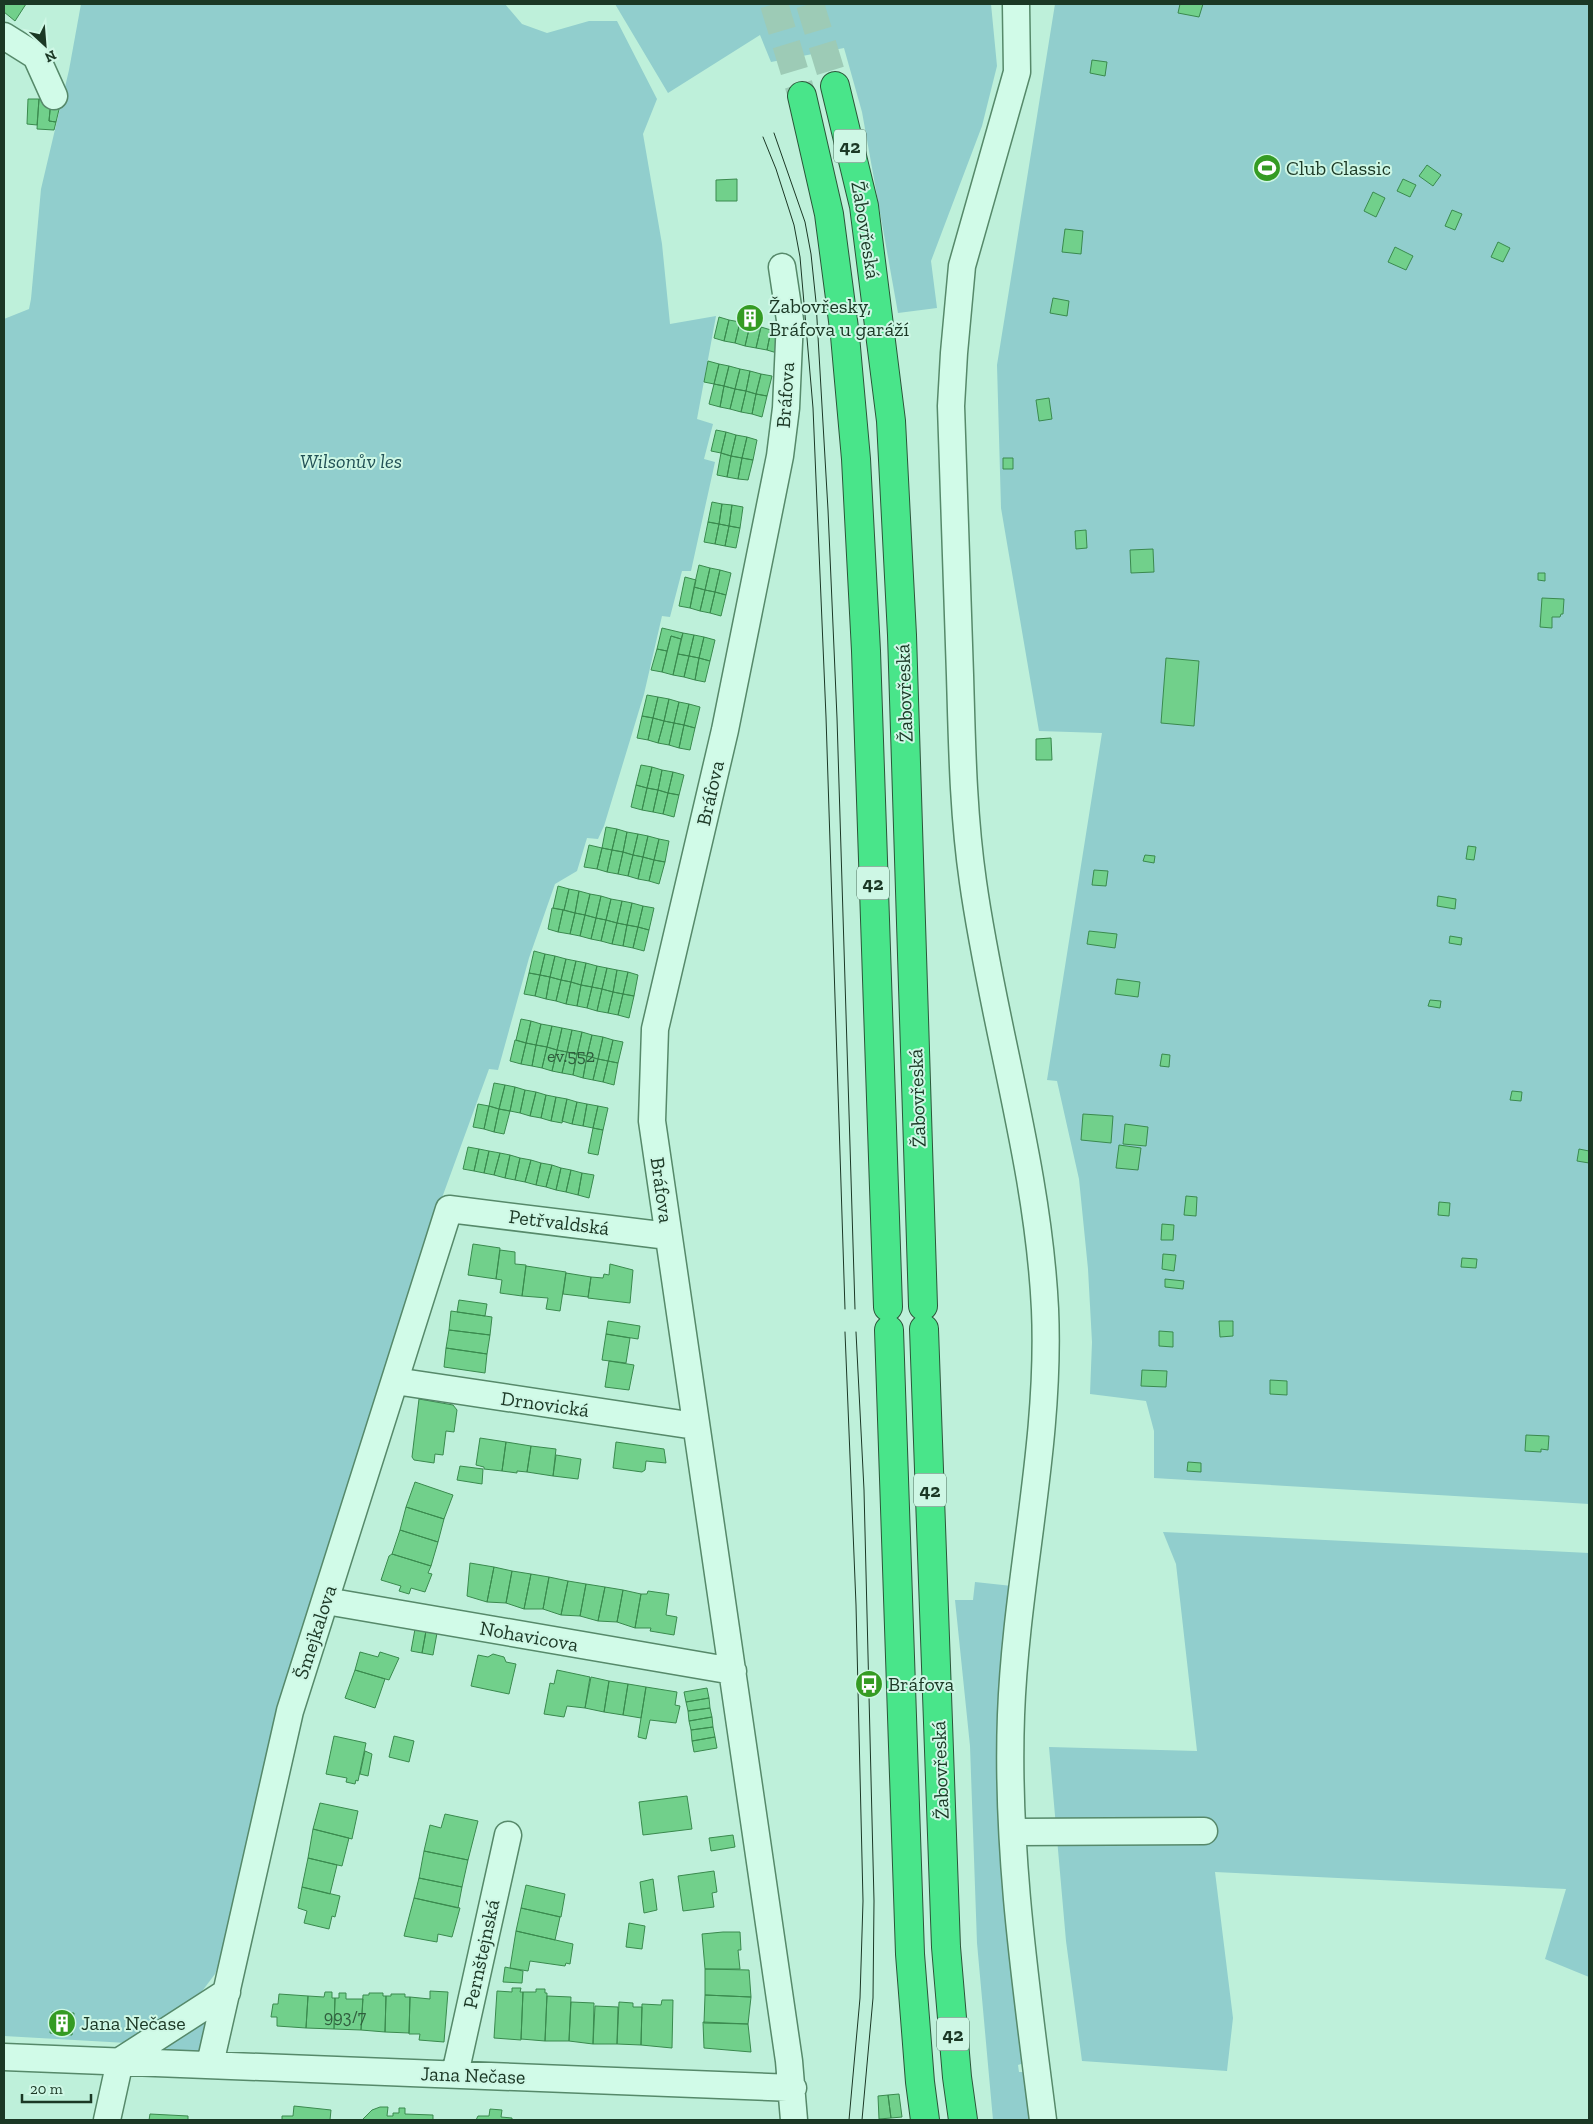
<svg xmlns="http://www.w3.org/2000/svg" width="1593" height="2124" font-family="'Zilla Slab',serif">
<rect width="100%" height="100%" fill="#bef0da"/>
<path fill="#91cecd" d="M81 4H505L522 24 547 33 589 21H617L657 99 643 134 662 244 670 324 716 316 697 419 713 424 704 459 715 462 691 571H682L670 617 662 616 644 694 604 826 598 839 587 838 577 871 555 884 529 958 498 1070 489 1069 443 1195 281 1708 228 1939 215 1974 203 1990 171 2019 127 2043 4 2036V319L29 309 31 299 41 189 69 70Z
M615 4H991L997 66 982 126 931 261 937 308 898 313 862 112 844 48 771 62 760 35 668 93Z
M1055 4H1589V1504L1154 1478V1431L1146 1401 1090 1394 1092 1342 1088 1269 1079 1179 1057 1081 1047 1080 1102 733 1039 731 1001 508 997 365Z
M1163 1532 1589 1553V1977L1545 1959 1566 1889 1215 1872 1233 2018 1227 2071 1082 2061 1066 1941 1049 1747 1197 1751 1176 1564Z
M975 1582 1012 1586 1024 2063 1018 2065 1019 2072H1025L1032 2120H993L977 1943 970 1746 955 1600H973Z
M218 2002 204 2056 144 2054Z"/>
<path fill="#71d08b" stroke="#3a8a4e" d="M4 4H26L15 21 4 12Z
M1180 4H1203L1199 17 1178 13Z
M1092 60 1107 62 1105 76 1090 73Z
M28 99H39L37 125 27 124Z
M39 99 51 100 49 121 56 122 54 130 37 129Z
M51 100 61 101 56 122 49 121Z
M1427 165 1441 175 1433 186 1419 176Z
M737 179V201H716V180Z
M1403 179 1416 185 1410 197 1397 191Z
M1373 192 1385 198 1376 217 1364 211Z
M1452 210 1462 214 1455 230 1445 226Z
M1065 229 1083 231 1081 254 1062 252Z
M1498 242 1510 248 1503 262 1491 257Z
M1395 247 1413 256 1406 270 1388 262Z
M1053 298 1069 301 1067 316 1050 313Z
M719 317 729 320 724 341 714 338Z
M729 320 740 322 735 343 724 341Z
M740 322 750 325 745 346 735 343Z
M750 325 761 327 756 348 745 346Z
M761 327 771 330 767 350 756 348Z
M771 330 782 332 777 353 767 350Z
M708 361 719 364 714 384 704 382Z
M719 364 729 366 724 386 714 384Z
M729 366 740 369 735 389 724 386Z
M740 369 750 371 746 391 735 389Z
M750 371 761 374 756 394 746 391Z
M761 374 772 376 767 396 756 394Z
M714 384 724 386 720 407 709 404Z
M724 386 735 389 730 409 720 407Z
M735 389 746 391 741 412 730 409Z
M746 391 756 394 752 414 741 412Z
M756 394 767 396 762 417 752 414Z
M1049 398 1052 419 1039 421 1036 400Z
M716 430 726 432 721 453 711 451Z
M726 432 736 435 731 456 721 453Z
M736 435 747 437 742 458 731 456Z
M747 437 757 440 753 460 742 458Z
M721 453 731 456 727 477 717 475Z
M731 456 742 458 738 479 727 477Z
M742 458 753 460 748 480 738 479Z
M1003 458H1013V469H1003Z
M712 502 722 504 719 524 708 522Z
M722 504 732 505 729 526 719 524Z
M732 505 743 507 740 528 729 526Z
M708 522 719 524 715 544 704 542Z
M719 524 729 526 725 546 715 544Z
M729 526 740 528 736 548 725 546Z
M1086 530 1087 548 1076 549 1075 531Z
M1153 549 1154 572 1131 573 1130 550Z
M699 565 710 568 705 590 694 587Z
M710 568 720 570 715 592 705 590Z
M720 570 731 573 726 595 715 592Z
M1538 573H1545V581L1538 580Z
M685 577 696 580 690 608 679 606Z
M694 587 705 590 700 611 690 608Z
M705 590 715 592 710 613 700 611Z
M715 592 726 595 721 616 710 613Z
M1542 598 1564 599 1563 614H1561L1560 617H1552V628L1540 627Z
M662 628 683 633 681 639 671 636 667 651 657 649Z
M683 633 694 635 689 656 678 654Z
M694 635 704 637 699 658 689 656Z
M671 636 681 639 673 675 662 672Z
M704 637 715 640 710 661 699 658Z
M657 649 667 651 662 672 651 670Z
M678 654 689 656 684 677 673 675Z
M689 656 699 658 695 680 684 677Z
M699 658 710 661 705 682 695 680Z
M1166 658 1199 661 1194 726 1161 723Z
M647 695 658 697 653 718 642 716Z
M658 697 669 699 664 721 653 718Z
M669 699 679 702 674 723 664 721Z
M679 702 689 704 684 725 674 723Z
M689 704 700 707 695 728 684 725Z
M642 716 653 718 648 740 637 738Z
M653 718 664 721 658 743 648 740Z
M664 721 674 723 669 745 658 743Z
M674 723 684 725 679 748 669 745Z
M684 725 695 728 690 750 679 748Z
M1051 738 1052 760H1036V739Z
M641 765 652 767 647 788 636 785Z
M652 767 662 770 658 790 647 788Z
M662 770 673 772 668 793 658 790Z
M673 772 684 775 679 795 668 793Z
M636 785 647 788 642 810 631 807Z
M647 788 658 790 653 812 642 810Z
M658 790 668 793 663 814 653 812Z
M668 793 679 795 674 817 663 814Z
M606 827 617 829 612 850 602 848Z
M617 829 627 832 623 852 612 850Z
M627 832 638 834 633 855 623 852Z
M638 834 648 836 643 857 633 855Z
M648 836 659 839 654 860 643 857Z
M659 839 669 841 665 862 654 860Z
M589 845 602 848 597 869 584 867Z
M1468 846 1476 847 1474 860 1466 859Z
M602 848 612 850 607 872 597 869Z
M612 850 623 852 618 874 607 872Z
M623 852 633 855 628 876 618 874Z
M633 855 643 857 638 879 628 876Z
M1145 855 1155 856 1154 863 1143 861Z
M643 857 654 860 649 881 638 879Z
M654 860 665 862 659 884 649 881Z
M1094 870 1108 871 1106 886 1092 885Z
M558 886 569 889 564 910 553 908Z
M569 889 579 891 575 913 564 910Z
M579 891 590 894 585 915 575 913Z
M590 894 601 896 596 918 585 915Z
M601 896 611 899 606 920 596 918Z
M1438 896 1456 899 1455 909 1437 906Z
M611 899 622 901 617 923 606 920Z
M622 901 632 903 627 925 617 923Z
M632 903 643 906 638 927 627 925Z
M643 906 654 908 649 930 638 927Z
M552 908 563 910 558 932 548 929Z
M563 910 575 913 570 934 558 932Z
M575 913 585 915 580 936 570 934Z
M585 915 596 918 591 939 580 936Z
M596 918 606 920 601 941 591 939Z
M606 920 617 923 612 944 601 941Z
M617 923 627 925 623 946 612 944Z
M627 925 638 927 633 948 623 946Z
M638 927 649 930 644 951 633 948Z
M1089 931 1117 934 1115 948 1087 944Z
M1450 936 1462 938 1461 945 1449 943Z
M534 951 545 954 540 975 529 973Z
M545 954 555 956 550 977 540 975Z
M555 956 566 959 561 980 550 977Z
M566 959 576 961 571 982 561 980Z
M576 961 586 963 581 985 571 982Z
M586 963 597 966 592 987 581 985Z
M597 966 607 968 602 989 592 987Z
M607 968 617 970 613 992 602 989Z
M617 970 628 972 623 994 613 992Z
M628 972 638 975 634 996 623 994Z
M529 973 540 975 535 996 524 994Z
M540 975 550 977 546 999 535 996Z
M550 977 561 980 556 1001 546 999Z
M1117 979 1140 982 1138 997 1115 994Z
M561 980 571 982 566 1004 556 1001Z
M571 982 581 985 577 1006 566 1004Z
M581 985 592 987 587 1008 577 1006Z
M592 987 602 989 597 1011 587 1008Z
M602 989 613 992 608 1013 597 1011Z
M613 992 623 994 618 1015 608 1013Z
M623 994 634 996 629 1018 618 1015Z
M1430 1000 1441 1001 1440 1008 1428 1006Z
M521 1019 531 1021 526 1043 516 1040Z
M531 1021 541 1024 536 1045 526 1043Z
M541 1024 552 1026 547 1047 536 1045Z
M552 1026 562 1028 557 1050 547 1047Z
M562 1028 572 1030 567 1052 557 1050Z
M572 1030 582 1032 577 1054 567 1052Z
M582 1032 592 1035 587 1056 577 1054Z
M592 1035 603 1037 598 1059 587 1056Z
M603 1037 613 1040 608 1061 598 1059Z
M515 1040 526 1043 521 1064 510 1061Z
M613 1040 623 1042 618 1063 608 1061Z
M526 1043 536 1045 532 1066 521 1064Z
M536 1045 547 1047 542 1068 532 1066Z
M547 1047 557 1050 552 1071 542 1068Z
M557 1050 567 1052 562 1073 552 1071Z
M567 1052 577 1054 573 1075 562 1073Z
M577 1054 587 1056 583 1078 573 1075Z
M1162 1054 1170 1055 1169 1067 1160 1066Z
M587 1056 598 1059 593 1080 583 1078Z
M598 1059 608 1061 603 1082 593 1080Z
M608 1061 618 1063 614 1085 603 1082Z
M494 1083 505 1085 499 1109 489 1106Z
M505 1085 515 1087 510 1111 499 1109Z
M515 1087 525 1090 520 1113 510 1111Z
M525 1090 536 1092 530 1116 520 1113Z
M1512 1091 1522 1092 1521 1101 1510 1100Z
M536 1092 546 1095 541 1118 530 1116Z
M546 1095 556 1097 551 1121 541 1118Z
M556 1097 567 1099 562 1123 551 1121Z
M567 1099 577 1102 572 1124 562 1121Z
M577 1102 587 1104 583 1126 572 1124Z
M478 1104 489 1106 484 1129 473 1127Z
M587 1104 598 1106 593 1128 583 1126Z
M489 1106 499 1109 494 1132 484 1129Z
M598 1106 608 1108 603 1130 593 1128Z
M499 1109 510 1111 504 1134 494 1132Z
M1083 1114 1113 1116 1111 1143 1081 1140Z
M1125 1124 1148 1127 1146 1146 1123 1144Z
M593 1128 603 1130 598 1155 588 1153Z
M1119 1145 1141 1148 1138 1170 1116 1168Z
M468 1147 479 1149 474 1171 463 1169Z
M479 1149 489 1151 484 1173 474 1171Z
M1579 1149 1589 1151V1163L1577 1161Z
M489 1151 500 1153 494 1175 484 1173Z
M500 1153 510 1155 505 1178 494 1175Z
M510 1155 520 1158 515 1180 505 1178Z
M520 1158 531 1160 525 1182 515 1180Z
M531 1160 541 1163 536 1185 525 1182Z
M541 1163 552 1165 546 1187 536 1185Z
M552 1165 561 1168 556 1190 546 1187Z
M561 1168 571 1170 566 1192 556 1190Z
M571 1170 582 1173 578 1195 566 1192Z
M582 1173 594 1175 589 1198 578 1195Z
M1186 1196 1197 1197 1196 1216 1184 1215Z
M1439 1202 1450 1203 1449 1216 1438 1215Z
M1162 1224 1174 1225 1173 1240H1161Z
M473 1244 500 1248 496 1279 468 1275Z
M500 1250 515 1252V1264L526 1265 522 1296 500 1293 502 1280 496 1279Z
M1163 1254 1176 1255 1174 1271 1162 1269Z
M1462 1258 1477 1259 1476 1268 1461 1267Z
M610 1264 633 1270 630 1303 588 1298 591 1277 603 1278 604 1274 609 1275Z
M526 1266 566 1272 560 1311 546 1309 548 1298 522 1296Z
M566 1273 591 1277 588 1297 563 1294Z
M1165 1279 1184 1281 1183 1289 1165 1287Z
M459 1300 487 1304 485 1316 457 1312Z
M451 1311 492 1317 490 1335 449 1330Z
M608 1321 640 1326 638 1339 606 1334Z
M1219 1321H1233V1336L1220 1337Z
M449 1330 490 1335 487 1354 446 1348Z
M1159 1331 1173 1332V1347L1159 1346Z
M606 1334 630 1338 626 1363 602 1360Z
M446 1348 487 1354 485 1373 444 1367Z
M609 1361 634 1365 629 1390 605 1387Z
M1142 1370 1167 1371 1166 1387 1141 1386Z
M1270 1380 1287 1381V1395L1270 1394Z
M419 1399 453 1405 457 1410 454 1432 446 1431 443 1455 435 1454 434 1463 414 1460 412 1457Z
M1526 1435 1549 1436 1548 1450 1541 1449V1452L1525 1451Z
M480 1438 506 1442 502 1471 484 1469V1467L476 1465Z
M506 1442 531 1446 527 1472 517 1471V1473L502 1471Z
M616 1442 664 1449 666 1463 646 1461 645 1470 642 1472 613 1468Z
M531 1446 556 1449 553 1476 527 1472Z
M556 1455 581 1459 578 1479 553 1476Z
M1188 1462 1201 1463V1472L1187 1471Z
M460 1466 483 1469 482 1484 457 1480Z
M415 1482 453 1495 444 1519 406 1507Z
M406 1507 444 1519 438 1542 400 1530Z
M400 1530 438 1542 431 1566 392 1554Z
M392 1554 431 1566 428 1573 432 1574 425 1592 411 1588 409 1594 399 1591 401 1586 381 1580 389 1556Z
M470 1563 494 1567 487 1602 467 1596Z
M494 1567 512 1571 506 1603 487 1602Z
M512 1571 531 1574 524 1609 506 1603Z
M531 1574 549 1577 543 1609H524Z
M549 1577 568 1581 561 1615 543 1609Z
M568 1581 586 1584 580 1616 561 1615Z
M586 1584 605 1587 598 1621 580 1616Z
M605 1587 623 1590 617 1622 598 1621Z
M623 1590 641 1594 635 1628 617 1622Z
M648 1591 669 1594 666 1615 677 1617 674 1635 650 1631 651 1628H635L641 1594H647Z
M415 1629 426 1631 422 1653 411 1651Z
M426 1631 437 1633 433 1655 422 1653Z
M360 1652 378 1657 380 1652 399 1658 389 1680 355 1670Z
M493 1654 504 1657 506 1662 516 1664 509 1694 471 1686 478 1655 488 1657Z
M355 1670 385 1679 375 1708 345 1698Z
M557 1670 590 1677 585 1708 567 1706 564 1717 544 1714 550 1683 554 1684Z
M591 1677 609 1681 604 1712 585 1708Z
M609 1681 628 1684 623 1715 604 1712Z
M628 1684 646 1687 641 1718 623 1715Z
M646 1687 677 1692 675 1705 680 1706 676 1723 650 1720 646 1739 638 1737Z
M707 1688 709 1698 686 1702 684 1692Z
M709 1698 710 1708 688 1711 686 1702Z
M710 1708 712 1717 689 1721 688 1711Z
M712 1717 713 1727 691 1730 689 1721Z
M713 1727 715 1737 692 1741 691 1730Z
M334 1736 366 1743 358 1781 356 1780 355 1784 346 1782 347 1778 326 1774Z
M394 1736 414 1741 409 1762 389 1757Z
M715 1737 717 1748 694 1752 692 1741Z
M365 1751 372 1754 368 1776 360 1774Z
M687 1796 692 1829 643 1835 639 1802Z
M320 1803 358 1811 352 1839 313 1829Z
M445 1814 478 1821 468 1860 424 1851 430 1825 441 1828Z
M313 1829 349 1838 342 1866 308 1858Z
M733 1835 735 1847 711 1851 709 1838Z
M424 1851 468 1860 462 1887 419 1878Z
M308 1858 337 1865 330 1894 302 1887Z
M714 1871 717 1892 712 1893 714 1907 683 1911 678 1876Z
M419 1878 462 1887 458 1908 414 1898Z
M653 1879 657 1910 644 1913 640 1882Z
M526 1885 565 1894 561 1917 521 1908Z
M302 1887 340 1896 335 1917 332 1916 329 1929 304 1923 307 1911 298 1908Z
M414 1898 460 1908 452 1937 438 1934 437 1942 404 1936Z
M521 1908 560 1917 555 1940 516 1931Z
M629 1923 645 1926 642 1949 626 1947Z
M516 1931 573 1944 570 1964 566 1963 565 1966 530 1961 528 1971 510 1968Z
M723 1932H740L741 1950H738L740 1969H705L702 1934Z
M505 1967 523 1971 522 1983 503 1982Z
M705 1969 749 1970 751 1997 705 1995Z
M512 1988H521L520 1992H523L521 2040 494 2038 497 1991 512 1992Z
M536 1989H545V1993H547L545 2041 521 2039 523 1992H536Z
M430 1991 448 1992 444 2042 419 2040 420 2034H409L410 1997 430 1999Z
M325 1992H332V1998H335L334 2029 306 2028 308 1996 324 1997Z
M339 1993H346V1999H363L361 2030 334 2029 335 1998H339Z
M369 1993H383V1996H386L385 2032 361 2030 363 1995H369Z
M279 1994 308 1996 306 2028 277 2026V2017H271L273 2004H278Z
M391 1994H405V1997H410L409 2033 385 2032 386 1996H391Z
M705 1995 751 1997 748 2024 704 2023Z
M547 1996 571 1997 569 2041H545Z
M662 2000H673L672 2048 641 2045 642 2004 661 2005Z
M571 2002 594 2003 593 2044 569 2041Z
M619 2002 633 2003V2007H642L641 2045 617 2044Z
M595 2006 618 2007 617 2044H593Z
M52 2012 74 2013 72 2035 50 2033Z
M703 2022 748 2024 751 2052 704 2048Z
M899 2094 902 2117 891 2118 888 2095Z
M888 2095 891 2118 879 2119 878 2096Z
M294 2106 331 2110 330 2120H282V2116H293Z
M380 2107H388L387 2116H393V2113H399V2108H405V2114L433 2115V2120H362L372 2110Z
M490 2109 502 2110 501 2117 512 2118V2120H476L478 2116H489Z
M150 2114 188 2116V2120H149Z"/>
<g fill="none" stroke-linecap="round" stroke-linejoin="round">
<path stroke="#9dcbb6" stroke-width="28" stroke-dasharray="28 14" stroke-linecap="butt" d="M774 4 802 96
M810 4 835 86"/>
<g stroke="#56896a" stroke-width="29">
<path id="minor" d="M1016 4 1017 72 962 266 954 353 951 406C954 495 957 585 960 675 962 744 963 813 973 882 993 1025 1038 1164 1045 1309 1051 1445 1016 1579 1011 1715 1006 1850 1026 1986 1043 2120
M4 36 36 56 54 96
M782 267 790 320 786 408 780 456 725 730 655 1029 652 1121 789 2061 794 2120
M395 1381 695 1426
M326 1601 733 1671
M1013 1832 1204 1831
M4 2057 793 2088
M120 2061 227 1992
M210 2064 290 1711 449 1209 668 1236
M455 2074 508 1835
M107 2120 120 2061"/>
</g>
<g stroke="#2b5639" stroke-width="30">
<path id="highway" d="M835 86 864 206 891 421 902 635 923 1306
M802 96 829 214 845 336 856 459 866 651 888 1307
M924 1329 946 1947 957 2077 963 2120
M889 1330 910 1954 920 2082 925 2120"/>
</g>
<use href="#minor" stroke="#d1fbe8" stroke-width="26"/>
<use href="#highway" stroke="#49e58a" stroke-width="28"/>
<path stroke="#1b3825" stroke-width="1" d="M774 133 805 222 811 254 816 302 828 510 837 718 855 1309
M763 137 776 169 794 225 800 257 813 408 826 717 845 1309
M845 1332 856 1605 863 1901 860 1998 849 2120
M856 1332 864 1490 874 1901 873 1998 862 2120"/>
</g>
<defs>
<g id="stadium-disc" transform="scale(1.4375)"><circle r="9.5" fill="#359b23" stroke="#cef7e5"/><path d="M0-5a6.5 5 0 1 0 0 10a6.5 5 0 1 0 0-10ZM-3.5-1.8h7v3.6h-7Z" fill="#fff"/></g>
<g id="building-disc" transform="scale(1.4375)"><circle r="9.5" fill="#359b23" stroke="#cef7e5"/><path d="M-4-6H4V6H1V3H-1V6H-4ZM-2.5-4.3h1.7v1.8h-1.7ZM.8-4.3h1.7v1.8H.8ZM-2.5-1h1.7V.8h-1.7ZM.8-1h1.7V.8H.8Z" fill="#fff"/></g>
<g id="bus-disc" transform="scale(1.4375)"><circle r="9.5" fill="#359b23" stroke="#cef7e5"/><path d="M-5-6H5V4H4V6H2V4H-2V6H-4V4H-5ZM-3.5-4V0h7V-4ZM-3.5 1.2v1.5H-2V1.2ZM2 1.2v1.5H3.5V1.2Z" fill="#fff"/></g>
</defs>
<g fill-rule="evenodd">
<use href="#stadium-disc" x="1267" y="168"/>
<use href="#building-disc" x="750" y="318"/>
<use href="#bus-disc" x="869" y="1684"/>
<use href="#building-disc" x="62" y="2023"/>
</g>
<g text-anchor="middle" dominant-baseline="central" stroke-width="4" stroke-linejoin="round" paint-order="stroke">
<g font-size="18" fill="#305e3e">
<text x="571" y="1056">ev.552</text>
<text x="345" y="2017">993/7</text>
</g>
<g fill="#cef7e5" stroke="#51715f" stroke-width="1">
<rect x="834" y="129.5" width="32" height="33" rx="4"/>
<rect x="857" y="866.5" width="32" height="33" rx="4"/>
<rect x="914" y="1473.5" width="32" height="33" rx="4"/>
<rect x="937" y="2017.5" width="32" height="33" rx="4"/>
</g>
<g font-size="19" font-weight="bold" fill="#1b3825">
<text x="850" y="146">42</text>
<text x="873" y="883">42</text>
<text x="930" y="1490">42</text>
<text x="953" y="2034">42</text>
</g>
<g font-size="20" fill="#1b3825" stroke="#cef7e5" text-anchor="start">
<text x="1286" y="168">Club Classic</text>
<text x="769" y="306">Žabovřesky,<tspan x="769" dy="23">Bráfova u garáží</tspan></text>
<text x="888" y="1684">Bráfova</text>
<text x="81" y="2023">Jana Nečase</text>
</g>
<g font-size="20" fill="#1b3825" stroke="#cef7e5">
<text transform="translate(866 230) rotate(81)">Žabovřeská</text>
<text transform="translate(785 395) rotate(-86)">Bráfova</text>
<text transform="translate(904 693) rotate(-92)">Žabovřeská</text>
<text transform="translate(710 793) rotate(-77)">Bráfova</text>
<text transform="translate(917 1098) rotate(-92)">Žabovřeská</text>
<text transform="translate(662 1190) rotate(82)">Bráfova</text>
<text transform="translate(559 1222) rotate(7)">Petřvaldská</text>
<text transform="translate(545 1404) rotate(8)">Drnovická</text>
<text transform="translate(315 1632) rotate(-72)">Šmejkalova</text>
<text transform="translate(529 1636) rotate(10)">Nohavicova</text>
<text transform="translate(940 1770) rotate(-92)">Žabovřeská</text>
<text transform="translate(481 1954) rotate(-78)">Pernštejnská</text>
<text transform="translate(473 2075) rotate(2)">Jana Nečase</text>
</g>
<g font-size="20" font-style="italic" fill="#215055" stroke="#cef7e5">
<text x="351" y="461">Wilsonův les</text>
</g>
</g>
<rect width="1593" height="2124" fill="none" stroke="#1b3825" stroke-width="10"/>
<g transform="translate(45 45) rotate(154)" stroke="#cef7e5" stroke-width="4" paint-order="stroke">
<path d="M0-4L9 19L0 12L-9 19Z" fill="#1b3825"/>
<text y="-8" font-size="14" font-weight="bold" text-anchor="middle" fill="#1b3825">N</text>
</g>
<path d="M22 2094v8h69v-8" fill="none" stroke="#1b3825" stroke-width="2.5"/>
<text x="30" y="2094" font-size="15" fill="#1b3825" stroke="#cef7e5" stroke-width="4" paint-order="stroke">20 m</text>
</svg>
